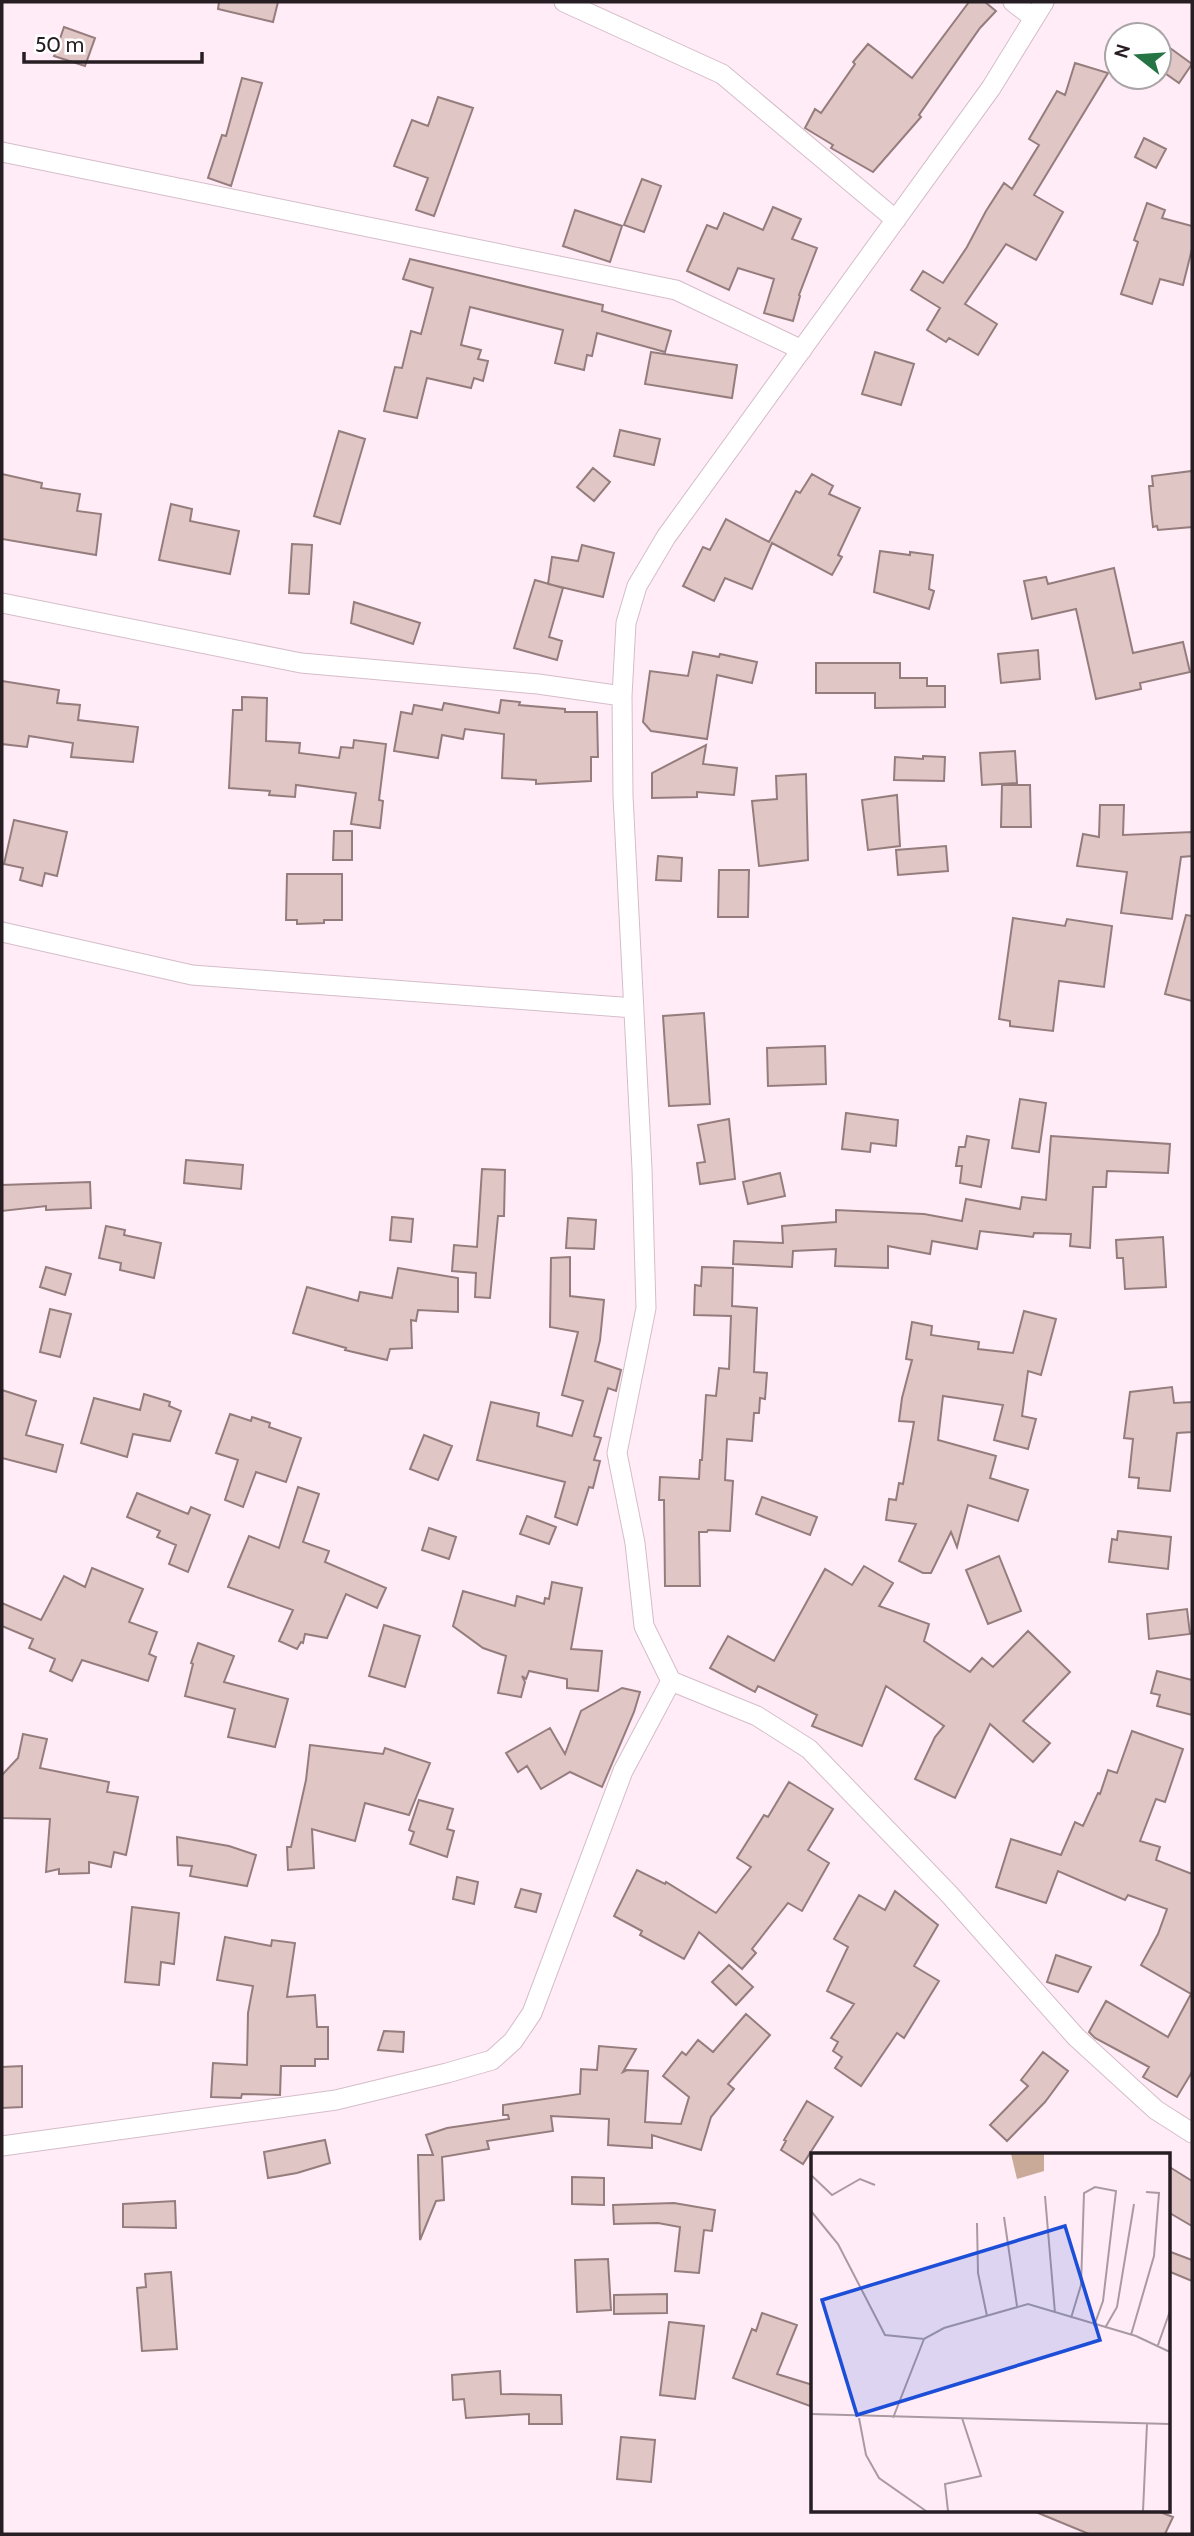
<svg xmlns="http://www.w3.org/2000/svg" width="1194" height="2536" font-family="Cabin,sans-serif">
<rect width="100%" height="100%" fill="#ffecf6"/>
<path fill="#e1c6c6" stroke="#967d7d" stroke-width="2" d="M219 2H278L273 22 218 9Z
M969 2H985L996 11 980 28 919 115 921 117 873 172 831 148 833 145 805 128 815 109 821 113 855 64 853 62 868 44 912 78Z
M64 27 95 38 85 66 54 56Z
M1159 40 1192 64 1179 83 1159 69Z
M1075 63 1108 73 1034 195 1063 212 1036 260 1006 244 965 304 997 324 978 355 949 338 946 342 927 330 940 308 911 290 923 271 943 283 967 247 986 211 1004 183 1012 189 1039 145 1029 139 1057 91 1065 95Z
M242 78 262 83 231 186 208 178 222 135 226 136Z
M438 97 473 108 434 216 416 210 428 178 394 166 412 120 428 126Z
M1144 138 1166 149 1156 168 1135 157Z
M642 179 661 186 644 232 624 225Z
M1147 203 1165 210 1162 218 1192 226V249L1183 285 1160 279 1152 304 1121 294 1138 242 1134 240Z
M773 207 801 219 792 239 817 248 799 295 800 296 793 321 764 313 774 279 738 268 729 290 687 271 707 225 717 229 724 213 763 230Z
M575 210 622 226 610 262 563 246Z
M410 259 603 305 602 311 671 331 665 352 597 333 592 356 587 355 584 370 555 363 563 330 470 307 461 345 481 350 478 359 488 361 483 381 474 378 471 388 427 378 417 418 384 411 395 367 402 368 411 331 421 334 433 288 403 279Z
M651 352 737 365 732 398 645 384Z
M875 352 914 364 901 405 862 394Z
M620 430 660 439 654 465 614 456Z
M339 431 365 439 340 524 314 516Z
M593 468 610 482 594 501 577 487Z
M1192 471V527L1158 530 1157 526 1153 527 1151 509 1149 486H1153L1152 476Z
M2 474 42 483 41 488 80 494 77 511 101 514 96 555 2 539Z
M812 474 833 486 829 494 860 508 838 555 842 557 832 575 772 543 752 589 725 578 714 601 683 586 703 547 710 550 726 519 769 542 796 491 800 493Z
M171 504 192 509 190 521 239 531 230 574 159 560Z
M292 544 312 545 309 594 289 593Z
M582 545 614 553 603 597 548 584 552 557 578 561Z
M880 551 910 555V552L933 555 929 589 934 591 929 609 874 592Z
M1114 568 1133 653 1183 642 1190 672 1140 683 1141 689 1096 699 1076 609 1032 619 1024 581 1046 577 1048 584Z
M535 580 563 588 549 637 562 641 557 660 514 648Z
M354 602 420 623 413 644 351 623Z
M1038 650 1040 679 1001 683 998 654Z
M693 652 719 657 720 654 757 662 752 683 717 675 707 739 651 731 643 722 650 671 688 676Z
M816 663H900V678H927V686H945V707L875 708V693H816Z
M2 681 59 690 57 703 80 705 78 720 138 727 133 762 71 757 73 743 29 736 27 747 2 744Z
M242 697 267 698 266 741 300 743 299 753 339 758 341 747 353 748 354 740 386 744 379 800 383 801 380 828 351 824 356 793 296 785 295 797 269 795 270 791 229 788 233 710H242Z
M501 700 520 702 519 705 565 709V712H597L598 757H591V781L536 784V780L502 778 504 734 465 729 463 739 442 735 438 758 394 751 401 712 412 714 414 705 442 710 444 703 499 713Z
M706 745 703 764 737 768 734 795 697 792V797L652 798V773Z
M1015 751 1017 783 982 785 980 753Z
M923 756 945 757 944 781 894 780 895 757 923 759Z
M806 774 808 860 759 866 752 801 777 799 776 776Z
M1002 785H1030L1031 827H1001Z
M897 795 900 846 868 850 862 800Z
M1100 805H1124L1123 835 1192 832V856L1181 857 1172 919 1121 913 1127 872 1077 866 1083 834 1099 837Z
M14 820 67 832 57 876 45 873 42 886 20 880 23 868 4 864Z
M334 831H352V860H333Z
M946 846 948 871 898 875 896 850Z
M658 856 682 858 681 881 656 880Z
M719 870H749L748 917H718Z
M287 874H342V920H324V923L297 924V920H286Z
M1186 915 1192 916V1001L1165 994Z
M1013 918 1065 926 1067 919 1112 926 1104 987 1059 981 1053 1031 1010 1026V1021L999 1019Z
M704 1013 710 1104 669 1106 663 1016Z
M825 1046 826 1084 768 1086 767 1048Z
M1020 1099 1046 1103 1039 1152 1012 1148Z
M846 1113 898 1120 896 1146 871 1143 870 1152 842 1149Z
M729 1119 735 1179 700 1184 697 1163 705 1162 698 1125Z
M967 1136 989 1140 981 1187 960 1183 962 1166H956L959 1147H965Z
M1051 1136 1170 1144 1168 1173 1107 1171 1106 1187H1093L1090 1248 1070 1246 1071 1234 1034 1233 1033 1237 980 1231 977 1249 932 1241 930 1254 888 1246V1268L835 1266 836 1249 793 1251 792 1267 733 1264 734 1241 783 1243 782 1226 836 1222V1210L924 1214 962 1221 966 1199 1020 1209 1022 1197 1046 1200Z
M186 1160 243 1165 241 1189 184 1183Z
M482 1169 505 1170 504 1216H498L490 1298 475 1297 476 1273 452 1271 454 1245 477 1247Z
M780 1173 785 1196 748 1204 743 1182Z
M90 1182 91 1208 46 1210V1206L2 1211V1185Z
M392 1217 413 1219 411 1242 390 1240Z
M568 1218 596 1220 594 1249 566 1248Z
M106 1226 125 1230 124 1235 161 1243 154 1278 120 1270 121 1263 99 1258Z
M1163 1237 1166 1287 1125 1289 1123 1258H1117L1116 1240Z
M570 1257V1296L604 1300 600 1340 595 1361 621 1370 616 1391 608 1388 594 1436 601 1438 594 1460 600 1461 593 1488 589 1487 577 1525 555 1517 565 1482 477 1460 491 1402 539 1413 537 1426 572 1436 583 1401 562 1395 578 1332 550 1327 551 1258Z
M46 1267 71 1274 65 1295 40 1287Z
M702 1267 733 1268 732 1306 757 1308 754 1372 767 1373 765 1399 760 1398 759 1413H754L752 1441 727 1439 725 1480 733 1481 730 1531 708 1530 707 1532H699L700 1586H665L664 1500H659L660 1477 699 1479 700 1460H702L706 1395 716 1396 719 1368 729 1369 731 1316 694 1315 695 1285 701 1286Z
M398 1268 458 1278V1312L418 1310 416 1321 411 1320 412 1348 390 1349 387 1360 345 1350 346 1348 293 1333 307 1287 358 1301 360 1292 392 1298Z
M50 1309 71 1314 60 1357 40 1352Z
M1024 1311 1056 1319 1041 1375 1028 1371 1022 1416 1036 1419 1028 1449 994 1440 1003 1405 943 1396 938 1440 996 1456 990 1478 1028 1490 1018 1521 968 1505 957 1547 951 1532 931 1573H923L899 1561 916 1524 886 1520 889 1499 896 1500 899 1483 903 1484 914 1422 899 1421 902 1398 912 1360 906 1359 912 1322 932 1326 931 1335 979 1342 978 1349 1013 1353Z
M1172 1387 1174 1403 1192 1402V1432L1177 1433 1170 1491 1138 1488 1139 1478 1129 1477 1133 1439 1124 1438 1130 1392Z
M2 1390 36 1401 26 1435 63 1445 56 1472 2 1458Z
M144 1394 170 1402 169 1406 181 1411 170 1441 133 1434 127 1457 81 1443 94 1398 140 1410Z
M230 1414 251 1421 252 1417 270 1423 269 1427 301 1438 286 1482 256 1472 243 1507 225 1500 238 1460 216 1453Z
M424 1435 452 1446 438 1480 410 1469Z
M298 1487 319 1494 303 1542 329 1551 325 1562 386 1588 377 1608 346 1594 327 1638 305 1634 303 1643 301 1642 297 1649 279 1641 293 1610 228 1587 249 1536 279 1548Z
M137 1493 188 1514 191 1507 210 1515 188 1572 169 1564 176 1545 157 1537 160 1531 127 1517Z
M762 1497 817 1517 810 1535 756 1514Z
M527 1516 556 1527 549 1544 520 1534Z
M429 1528 456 1537 449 1559 422 1550Z
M1118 1531 1171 1537 1168 1569 1109 1562 1112 1539 1117 1540Z
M999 1556 1021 1611 988 1624 966 1570Z
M864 1566 893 1583 879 1606 929 1624 924 1641 970 1672 982 1658 993 1667 1028 1631 1070 1672 1023 1721 1050 1743 1033 1762 990 1724 955 1798 915 1779 935 1737 944 1726 886 1686 862 1746 812 1726 817 1715 758 1686 755 1692 710 1668 728 1636 774 1661 825 1569 852 1585Z
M92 1568 143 1589 129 1622 157 1632 149 1654 156 1657 148 1681 82 1660 72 1681 50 1671 55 1659 29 1648 33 1639 2 1626V1603L41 1620 64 1576 85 1587Z
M552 1582 582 1588 571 1649 602 1651 598 1691 567 1688V1679L529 1671 526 1679 522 1676 525 1682 521 1697 498 1693 506 1656 483 1648 453 1626 463 1591 515 1606 517 1596 544 1604 545 1598 549 1599Z
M1187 1609 1190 1634 1149 1639 1147 1614Z
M384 1625 420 1636 405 1687 369 1676Z
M198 1643 234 1656 224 1682 288 1699 275 1747 228 1737 235 1709 185 1696 193 1664 191 1663Z
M1157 1671 1192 1680V1715L1157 1706 1160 1695 1151 1693Z
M622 1688 640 1692 634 1712 602 1787 570 1772 541 1789 527 1766 518 1772 506 1753 550 1728 565 1754 581 1711Z
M1132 1731 1183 1749 1165 1802 1156 1799 1140 1841 1160 1847 1156 1860 1192 1874V2072L1177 2097 1143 2077 1149 2067 1095 2038 1089 2032 1106 2001 1168 2037 1191 1994 1141 1965 1158 1934 1167 1909 1128 1895 1125 1900 1058 1871 1046 1903 996 1887 1011 1839 1061 1855 1075 1822 1083 1826 1098 1793 1100 1794 1108 1770 1117 1773Z
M23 1734 47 1739 40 1768 109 1782 107 1792 138 1797 126 1855 114 1852 111 1867 89 1862V1873L59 1874V1869L46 1872 50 1819 2 1818V1775L18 1758Z
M310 1745 383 1754 385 1748 430 1763 409 1815 365 1803 355 1841 312 1829 314 1868 288 1870 287 1847H291L306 1780Z
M789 1782 833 1809 808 1850 829 1863 802 1911 788 1903 752 1949 756 1953 742 1969 699 1932 684 1959 640 1935 642 1931 614 1916 637 1870 665 1884 666 1882 716 1913 751 1867 737 1858 764 1815 768 1817Z
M419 1800 453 1809 447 1829 454 1831 447 1857 410 1844 414 1832 409 1830Z
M177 1837 229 1846 256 1855 247 1886 190 1876 192 1866 178 1865Z
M457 1877 478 1882 474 1904 453 1899Z
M521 1889 541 1894 536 1912 515 1907Z
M895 1891 938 1925 914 1966 939 1981 904 2038 897 2033 861 2086 835 2068 842 2057 833 2051 838 2042 831 2038 854 2004 827 1991 848 1947 834 1939 859 1895 885 1910Z
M132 1907 179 1913 174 1964 161 1962 159 1985 125 1982Z
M225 1937 271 1946 272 1940 295 1943 287 1997 315 1995 317 2027H328V2059H315V2066H281L280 2095 242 2094 241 2098 211 2097 213 2063 247 2065 248 2013 253 1986 217 1980Z
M1056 1955 1091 1967 1078 1992 1047 1982Z
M729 1965 753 1987 736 2005 712 1982Z
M746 2014 770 2035 728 2084 734 2089 711 2117 701 2150 652 2135V2148L608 2145 609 2119 551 2116 553 2131 487 2141 489 2149 442 2157 444 2200 436 2201 420 2240 418 2155H433L426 2135 447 2128 509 2119 508 2115H503V2105L580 2094 581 2069 597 2070 599 2046 636 2049 623 2072 627 2070 648 2071 645 2122 681 2124 689 2097 663 2076 682 2052 686 2055 698 2040 713 2052Z
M384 2031 404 2032 403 2052 378 2050Z
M1043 2052 1068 2071 1045 2102 1007 2141 990 2125 1028 2086 1021 2080Z
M22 2066V2107L2 2108V2067Z
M807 2101 833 2117 803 2164 781 2150 786 2141 784 2140Z
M325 2140 330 2163 297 2173 268 2178 264 2152Z
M1168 2166 1192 2181V2226L1168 2212Z
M572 2177 604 2178V2205L572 2204Z
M175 2201 176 2228 123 2227V2204Z
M674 2203 715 2210 712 2231 704 2230 699 2273 675 2271 680 2227 658 2223 614 2224 613 2205Z
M1168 2251 1192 2260V2281L1168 2271Z
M608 2259 611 2310 577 2312 575 2260Z
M171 2272 177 2349 142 2351 137 2288 146 2287 145 2274Z
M667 2294V2313L614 2314V2295Z
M762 2313 797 2325 777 2374 813 2385V2407L733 2378 752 2329 756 2331Z
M669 2322 704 2326 695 2399 660 2395Z
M500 2371 501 2394 561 2395 562 2424H529V2414L466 2418 464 2399 453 2400 452 2375Z
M621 2437 655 2440 651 2482 617 2479Z
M1031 2510H1155L1173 2517 1165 2534H1089Z"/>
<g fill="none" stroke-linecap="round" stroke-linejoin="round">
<g stroke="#d4bdc9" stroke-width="21">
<path id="minor" d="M564 2 722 74 896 220
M1013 2 1034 18
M2 152 676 290 802 350
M2 603 301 663 538 684 622 696
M2 932 192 975 634 1008
M671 1681 757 1716 809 1749 949 1894 1076 2037 1156 2110 1192 2133
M2 2146 336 2100 447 2073 492 2060 513 2041 532 2013 623 1771 671 1681 644 1626 635 1543 617 1453 646 1308 642 1169 623 796 622 696 626 623 637 586 666 537 991 88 1044 2"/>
</g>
<use href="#minor" stroke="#fff" stroke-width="19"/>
</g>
<g transform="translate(811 2153)">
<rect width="359" height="359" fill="#ffecf6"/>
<path d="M200 1H233V18L206 26Z" fill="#c9aa99"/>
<path fill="none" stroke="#a99aa2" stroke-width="2" d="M0 22 21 42 49 26 64 32M234 43 244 160M0 58 27 91 74 182 113 186 133 175 217 151 325 183 359 199M193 64 206 153M166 70 167 120 176 163M260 165 270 132 273 40 284 34 305 38 292 148 283 173M294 175 306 154 323 51M320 182 343 103 348 40 335 39M347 192 359 158M0 261 359 271M48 265 55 302 68 325 115 358M82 265 113 186M137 358 134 331 170 323 151 265M332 358 336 271"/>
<path fill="#1d4ed8" fill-opacity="0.15" stroke="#1d4ed8" stroke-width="3.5" d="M254 73 289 187 46 262 11 147Z"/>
<rect width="359" height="359" fill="none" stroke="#271e23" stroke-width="3.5"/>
</g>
<rect width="1194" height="2536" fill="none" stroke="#271e23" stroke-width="7"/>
<g transform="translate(1138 56) rotate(287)"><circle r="33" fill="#ffffff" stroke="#a9a5a7" stroke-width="2"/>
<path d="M0-5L12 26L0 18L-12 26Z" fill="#267343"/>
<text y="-10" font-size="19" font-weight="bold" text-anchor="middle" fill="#271e23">N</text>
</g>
<path d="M24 52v10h178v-10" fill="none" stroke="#271e23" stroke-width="3.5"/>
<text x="35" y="52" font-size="21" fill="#271e23" stroke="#ffffff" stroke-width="5" paint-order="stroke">50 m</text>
</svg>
